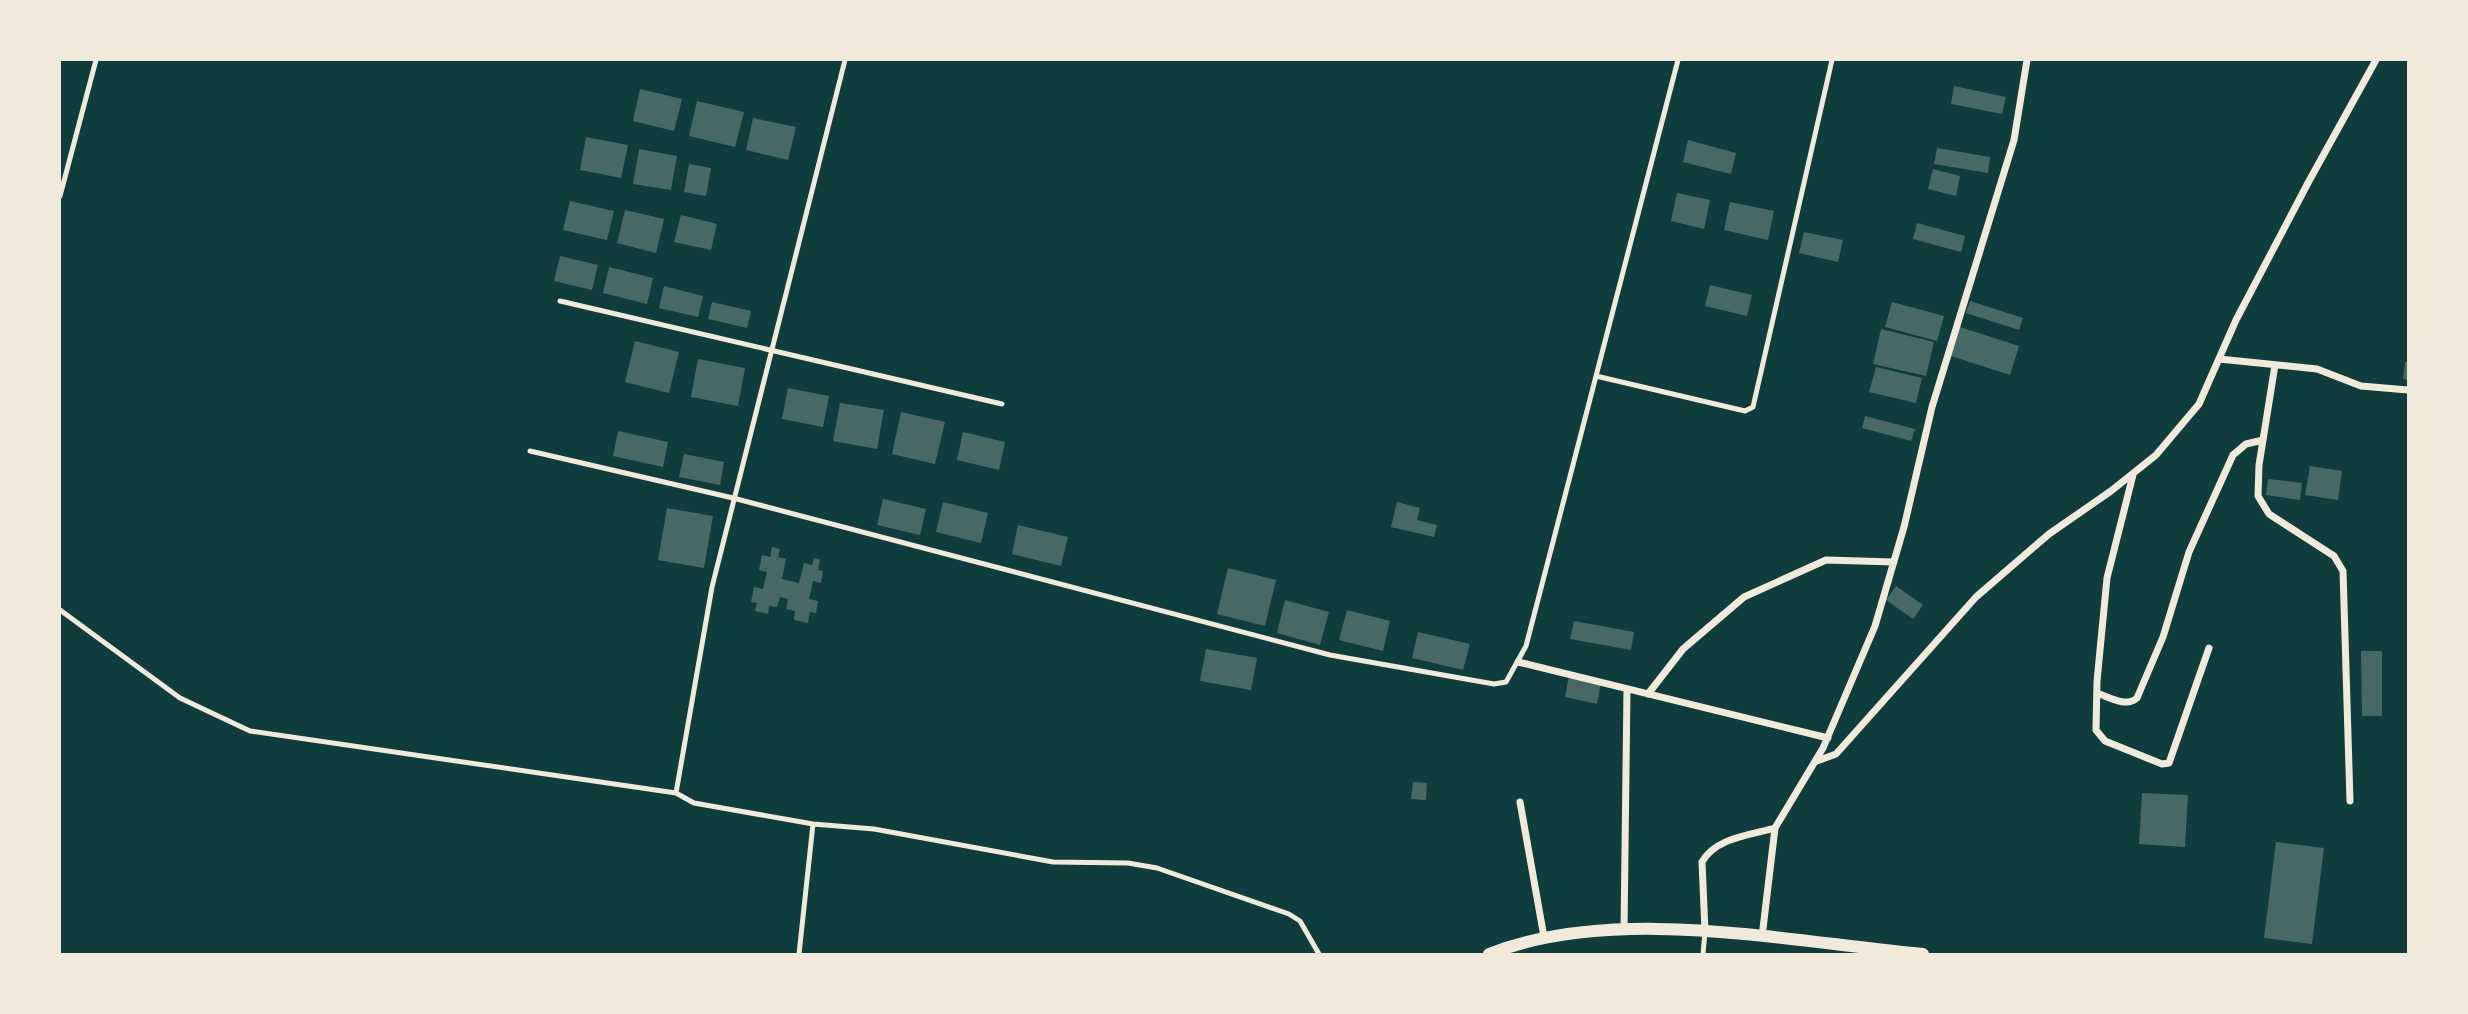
<svg xmlns="http://www.w3.org/2000/svg" width="2468" height="1014" font-family="Merriweather,serif">
<rect width="100%" height="100%" fill="#0f3d3e"/>
<path fill="#486865" d="M1954 86 2006 97 2002 114 1951 104Z
M640 89 682 99 674 131 633 121Z
M697 101 744 112 735 147 689 136Z
M753 118 796 127 788 160 746 150Z
M586 137 628 145 621 178 580 170Z
M1688 140 1736 153 1731 174 1683 162Z
M1937 148 1990 157 1988 173 1934 164Z
M639 149 677 156 671 190 633 184Z
M689 164 711 168 706 196 684 192Z
M1933 169 1960 176 1956 196 1928 189Z
M1677 193 1710 200 1704 229 1671 221Z
M570 201 614 211 607 240 563 230Z
M1730 202 1774 211 1768 240 1724 230Z
M625 210 664 219 656 253 617 243Z
M681 215 717 224 711 250 674 242Z
M1917 223 1965 236 1961 252 1913 239Z
M1804 232 1843 240 1838 262 1799 253Z
M560 256 598 265 592 290 554 281Z
M609 267 653 278 647 304 603 293Z
M1710 285 1752 295 1747 316 1705 306Z
M664 286 703 296 698 317 659 308Z
M1970 301 2023 318 2019 330 1966 313Z
M712 302 751 311 747 328 708 319Z
M1892 302 1944 316 1937 341 1885 327Z
M1960 327 2019 346 2010 375 1951 356Z
M1881 329 1934 342 1926 376 1873 364Z
M635 341 679 352 669 393 625 382Z
M698 359 745 368 738 406 691 397Z
M2405 362H2408V380L2403 379Z
M1876 367 1922 378 1916 403 1869 392Z
M788 388 829 396 823 427 782 419Z
M840 403 884 410 877 449 833 441Z
M901 412 945 422 935 464 892 454Z
M1865 416 1915 429 1911 441 1862 428Z
M618 431 668 442 663 467 613 456Z
M963 432 1005 442 999 470 957 460Z
M684 454 724 462 720 485 679 477Z
M2310 466 2342 471 2338 500 2305 495Z
M2268 479 2302 483 2300 500 2266 495Z
M883 499 926 509 920 535 877 525Z
M943 502 988 513 981 543 936 532Z
M1397 502 1420 508 1417 520 1437 525 1434 537 1391 527Z
M667 508 713 516 704 568 658 560Z
M1018 525 1068 537 1061 566 1012 554Z
M772 547 780 549 778 557 786 559 782 579 799 583 804 563 812 565 814 558 820 559 818 570 823 571 821 583 813 581 809 599 818 601 816 613 810 612 808 623 794 620 795 611 786 609 788 599 780 597 777 607 769 606 768 614 755 611 757 603 751 602 754 587 763 589 767 572 759 570 762 555 770 557Z
M1228 568 1276 580 1265 626 1217 614Z
M1896 586 1923 605 1913 619 1886 600Z
M1285 600 1329 612 1320 645 1277 633Z
M1347 610 1390 621 1383 651 1339 640Z
M1574 621 1634 632 1631 650 1570 639Z
M1418 632 1470 644 1463 670 1412 658Z
M1206 649 1257 658 1251 690 1200 681Z
M2361 651H2382V716H2362Z
M1569 675 1601 682 1597 704 1565 697Z
M1413 782 1427 783 1426 800 1411 799Z
M2142 793 2188 795 2185 847 2139 844Z
M2276 842 2324 848 2312 944 2264 938Z"/>
<g fill="none" stroke-linecap="round" stroke-linejoin="round">
<path stroke="#f1e9da" stroke-width="5" d="M845 60 712 587 676 793 694 803 813 824 874 829 1053 862 1128 863 1157 868 1289 914 1300 921 1319 954
M60 196 96 60
M560 301 1002 404
M1596 376 1745 411 1753 407 1832 60
M530 451 733 498 1330 655 1494 684 1506 682 1526 646 1678 60
M60 610 180 698 250 731 676 793
M799 954 813 824
M1703 954 1705 932"/>
<path stroke="#f1e9da" stroke-width="7" d="M2219 359 2317 369 2361 386 2408 390
M2275 365 2259 465 2258 496 2269 514 2334 556 2343 571 2350 801
M2133 475 2107 578 2097 681 2096 730 2105 741 2162 764 2169 763 2209 648
M1518 662 1828 738
M2097 693C2109 697 2126 708 2137 698L2163 637 2189 552 2233 455 2246 444 2263 440
M1648 694 1683 649 1744 597 1826 560 1894 562
M1817 761 1836 754 1976 597 2049 534 2111 491 2156 455 2199 404 2236 320 2309 181 2376 60
M1520 802 1544 937
M1624 930 1627 689
M1705 931 1702 862C1715 838 1750 835 1775 828
M1762 937 1775 828 1823 748 1875 626 1904 527 1932 407 2014 140 2027 60"/>
<path stroke="#f1e9da" stroke-width="12" d="M1489 954C1617 904 1789 942 1923 954"/>
</g>
<rect width="2468" height="1014" fill="none" stroke="#f1e9da" stroke-width="122"/>
</svg>
